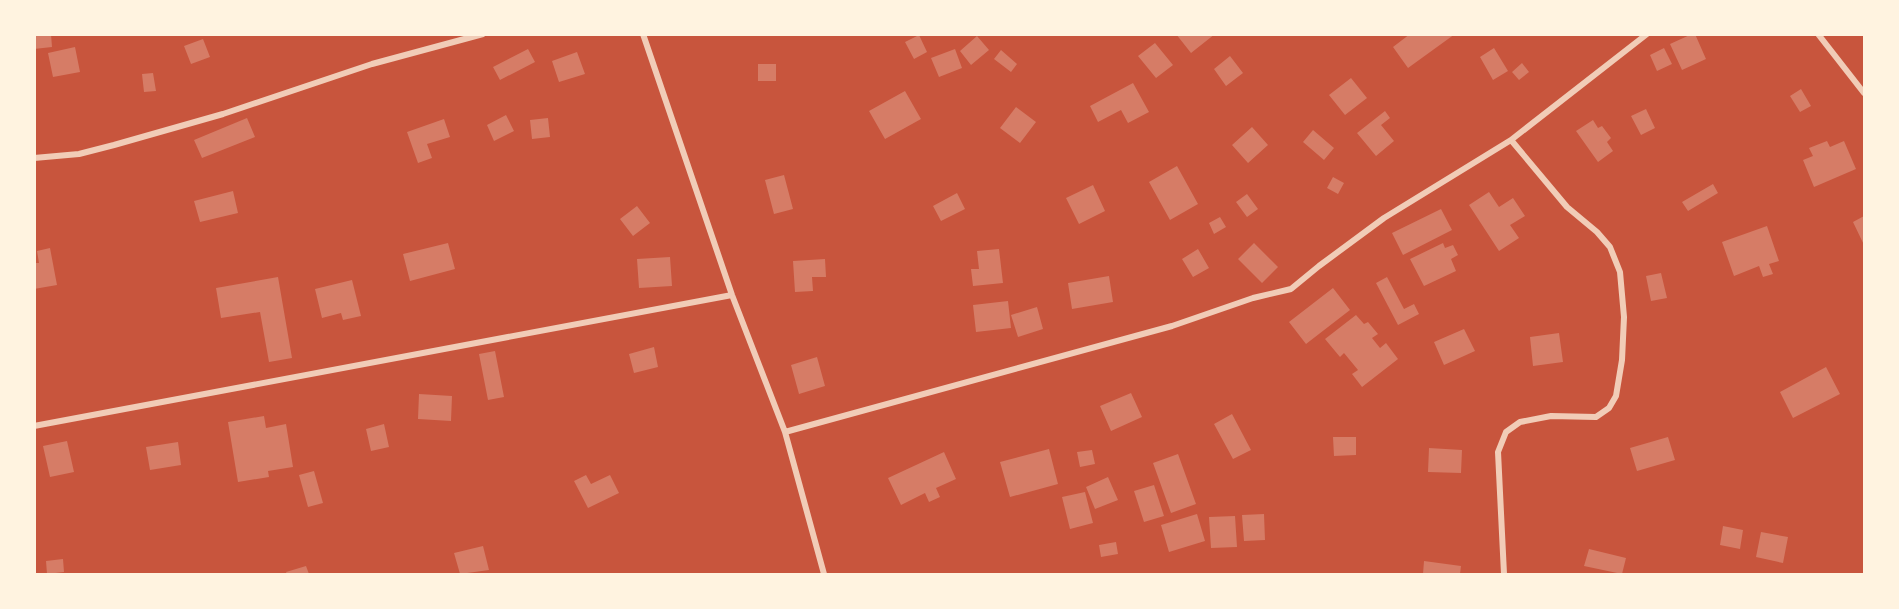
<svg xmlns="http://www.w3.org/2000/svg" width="1899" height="609" font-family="'Open Sans',sans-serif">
<rect width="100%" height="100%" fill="#c8553d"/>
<path fill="#d67c66" d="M51 34 52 47 34 49V35Z
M1176 34H1215L1191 53Z
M1410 34H1455L1408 68 1393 47Z
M1692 34H1695L1706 59 1682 70 1670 44Z
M919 35 927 52 914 59 905 42Z
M977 36 989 50 971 65 960 51Z
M203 39 210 57 191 64 184 46Z
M1155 43 1173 65 1156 78 1138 56Z
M75 47 80 72 53 77 48 53Z
M1494 48 1508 71 1493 80 1480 57Z
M1664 48 1672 64 1657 71 1650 55Z
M528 49 535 62 500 80 493 67Z
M955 49 962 68 939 77 931 58Z
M1001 50 1017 64 1011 72 994 59Z
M577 52 585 74 559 82 552 61Z
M1230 56 1243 73 1226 86 1214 69Z
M1522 63 1529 72 1519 80 1512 72Z
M758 64H776V81H758Z
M153 73 156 91 144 92 142 74Z
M1351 78 1367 98 1345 115 1329 95Z
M1133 83 1149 112 1128 123 1121 110 1098 122 1090 106Z
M1801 89 1811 106 1800 112 1790 96Z
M905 91 921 119 885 139 869 111Z
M1016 107 1036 122 1020 143 1000 128Z
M1646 109 1655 128 1641 135 1631 116Z
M1385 111 1390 118 1381 125 1394 141 1376 156 1357 133Z
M506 115 514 131 494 141 487 125Z
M247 118 255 137 202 158 194 140Z
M548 118 550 137 532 139 530 120Z
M444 119 450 137 427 144 432 158 418 163 407 132Z
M1593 120 1598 128 1602 126 1611 138 1607 142 1613 151 1598 162 1576 131Z
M1252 127 1268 145 1248 163 1232 145Z
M1313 130 1334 148 1324 160 1303 142Z
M1827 141 1830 147 1844 141 1856 169 1814 187 1803 160 1813 156 1809 148Z
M1177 166 1198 204 1170 220 1149 182Z
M784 175 793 209 774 214 765 180Z
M1333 177 1344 183 1338 194 1327 188Z
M1713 184 1718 193 1688 211 1682 202Z
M1093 185 1105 211 1079 224 1066 198Z
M233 191 238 213 200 222 194 201Z
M1489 192 1499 207 1513 198 1525 216 1510 225 1519 238 1499 251 1469 205Z
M957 193 965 209 941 221 933 206Z
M1247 194 1258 209 1247 217 1236 202Z
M637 206 650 223 633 236 620 219Z
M1441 209 1452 230 1403 255 1392 233Z
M1864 216V245L1853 222Z
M1220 217 1226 227 1214 234 1209 223Z
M1767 226 1779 261 1769 264 1773 274 1763 277 1759 266 1734 276 1722 242Z
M448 243 455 269 410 281 403 254Z
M1254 243 1278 267 1262 283 1238 259Z
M1443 243 1445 248 1453 245 1458 255 1451 259 1456 271 1424 286 1410 259Z
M50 248 57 285 34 289V263H39L37 251Z
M999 249 1003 283 973 286 971 269H979L977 251Z
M1198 249 1209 268 1193 277 1182 259Z
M670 257 672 286 639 288 637 259Z
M825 259 826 277H812L813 291 795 292 793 261Z
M1661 273 1667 298 1651 301 1646 276Z
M1109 276 1113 302 1072 309 1068 283Z
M278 277 292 358 269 362 260 312 221 318 216 288Z
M1387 277 1404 309 1414 304 1419 314 1398 325 1376 283Z
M352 280 361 316 343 320 341 313 322 318 315 289Z
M1333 288 1350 310 1306 344 1289 322Z
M1008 301 1011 328 976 332 973 305Z
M1037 307 1043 329 1018 337 1011 315Z
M1356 315 1364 324 1368 322 1378 334 1372 338 1380 348 1386 343 1398 359 1362 387 1352 374 1358 370 1344 353 1340 357 1325 339Z
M1464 329 1475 351 1444 365 1434 342Z
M1559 333 1563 362 1533 366 1530 337Z
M654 347 658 367 634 373 629 354Z
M495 351 504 397 488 400 479 354Z
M817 357 825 386 799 394 791 365Z
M1826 367 1840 394 1793 418 1780 392Z
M1131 393 1142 417 1111 431 1100 406Z
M419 394 452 396 451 421 418 419Z
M1232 414 1251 450 1233 459 1214 424Z
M264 416 266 428 286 424 293 467 268 471 269 477 238 482 228 422Z
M384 424 389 447 371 451 366 429Z
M1333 437H1356V455L1334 456Z
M1668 437 1675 460 1637 471 1630 448Z
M67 441 74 472 50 477 43 446Z
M178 442 181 465 150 470 146 447Z
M1429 448 1462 450 1461 473 1428 472Z
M1049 449 1058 484 1010 497 1000 462Z
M1092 450 1095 464 1080 467 1077 452Z
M944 452 956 479 936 488 940 497 929 502 925 493 901 505 888 478Z
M1178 454 1196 504 1171 513 1153 463Z
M314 471 323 503 308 507 299 475Z
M586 475 591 484 610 475 619 493 588 508 574 481Z
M1108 477 1118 500 1095 509 1086 487Z
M1154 485 1164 516 1144 522 1134 491Z
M1085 492 1093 523 1070 529 1062 497Z
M1197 514 1205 541 1169 552 1161 525Z
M1264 514 1265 540 1244 541 1242 515Z
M1235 516 1237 547 1211 548 1209 517Z
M1723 526 1743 530 1740 549 1720 545Z
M1761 532 1788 537 1783 563 1756 557Z
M1116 542 1118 554 1101 557 1099 545Z
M483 546 489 570 460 574 454 553Z
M1589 549 1626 558 1622 574 1584 566Z
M63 559 64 572 47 574 46 561Z
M1424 561 1461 566 1460 574H1423Z
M306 566 309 574H287L286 572Z"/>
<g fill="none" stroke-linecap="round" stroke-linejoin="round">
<path stroke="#f1ccb7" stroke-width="6" d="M643 34 732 295 785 432 824 574
M1818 34 1864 93
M34 158 79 154 114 145 223 114 372 64 483 34
M34 426 732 295
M785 432 1172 326 1253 298 1291 289 1319 266 1384 218 1511 140 1647 34
M1504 574 1498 452 1506 432 1520 422 1551 416 1596 417 1609 408 1616 396 1622 360 1624 317 1620 272 1610 247 1597 232 1567 207 1511 140"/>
</g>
<rect width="1899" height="609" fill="none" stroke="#fff3e0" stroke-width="72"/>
</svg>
